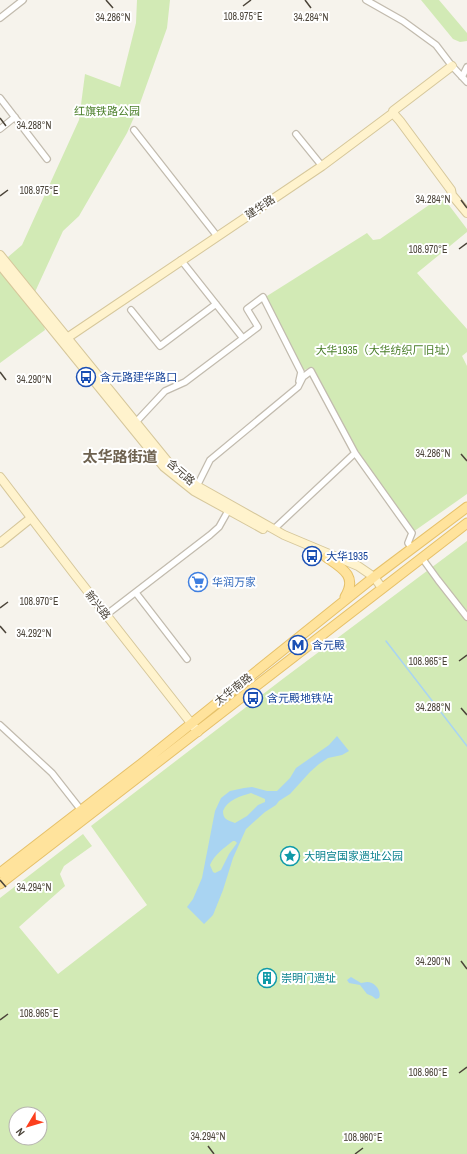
<svg xmlns="http://www.w3.org/2000/svg" width="467" height="1154" font-family="'Archivo Narrow','Noto Sans SC',sans-serif">
<rect width="100%" height="100%" fill="#f6f3ec"/>
<path fill="#d2eab5" fill-rule="evenodd" d="M137 0H170L167 28 139 106 127 133 79 216 63 231 35 292 45 330 0 363V272L8 257 22 245 79 120 85 74 120 87 136 23Z
M421 0H439L467 33V41L460 42 453 39Z
M442 196 467 229V232L417 273 467 329V352L462 356 467 366V494L413 532 359 453 312 367 302 371 267 303V296L367 233 373 240 380 239Z
M467 541V1154H0V898L83 834 92 846 64 866 60 874 65 886 19 927 58 974 147 905 91 826 284 678ZM16 1114H40V1138H16Z"/>
<path fill="#a9d4f2" fill-rule="evenodd" d="M337 736 349 751 342 755 328 758 319 764 310 772 290 794 279 801 276 805 265 812 246 829 233 858 223 890 213 915 204 924 187 907 193 899 202 878 215 811 221 798 230 791 244 788 252 787 267 791H277L290 778 296 768 329 745ZM251 793 265 799V802L258 805 247 816 235 823C228 820 223 820 223 811 227 800 241 796 251 793ZM233 841H235L237 843 229 854 221 870 215 873 213 872 210 865C215 854 224 848 233 841Z
M351 977 361 983C363 983 365 982 367 982 375 982 382 991 379 998L376 999 372 996 367 994 360 985 349 983 347 980Z"/>
<g fill="none" stroke-linecap="round" stroke-linejoin="round">
<path stroke="#a9d4f2" stroke-width="1.5" d="M386 641 467 746"/>
<g stroke="#c2bbae" stroke-width="8">
<path id="street" d="M366 0 403 21 436 45 452 66 467 82
M0 18 23 0
M462 77 467 67
M0 98 47 159
M0 129 15 117
M134 130 217 236
M296 134 322 166
M181 260 242 337
M131 310 160 346 216 304
M136 422 165 391 185 382 258 327 247 309 263 297 301 372 299 381
M197 486 210 460 298 387 303 377 311 371 355 453 412 533 408 543 412 548
M274 529 355 453
M422 558 438 580 467 617
M136 593 187 659
M106 615 210 535 219 527 228 511
M0 725 52 773 81 810"/>
</g>
<g stroke="#d6c79b" stroke-width="10">
<path id="secondary" d="M393 113 400 121 451 190 452 195 467 213
M0 255 168 462 197 486 284 535 358 566 374 577 382 588
M0 265 164 467 194 491 263 529
M64 340 322 166 393 113V111L452 66
M0 477 75 575 198 732
M0 543 31 518"/>
</g>
<g stroke="#e6c16a" stroke-width="11">
<path id="primary" d="M326 557C342 568 358 576 345 597
M0 873 141 764 374 577 467 507
M0 884 467 523"/>
</g>
<use href="#street" stroke="#fff" stroke-width="5.5"/>
<use href="#secondary" stroke="#fff3cd" stroke-width="8"/>
<use href="#primary" stroke="#ffe39c" stroke-width="9"/>
</g>
<path fill="none" stroke="#4b4439" stroke-width="1.5" d="M106 0 113 8M305 0 311 8M243 6 251 0M0 118 6 126M0 196 8 190M461 200 467 208M459 249 467 243M0 372 6 380M461 454 467 461M0 608 8 602M0 626 6 633M459 661 467 655M461 708 467 715M0 880 6 887M461 961 467 969M0 1020 8 1014M459 1073 467 1067M208 1146 214 1154M355 1154 363 1148"/>
<defs>
<g id="bus-ring" transform="scale(1)"><circle r="9.5" fill="#fff" stroke="#1a4fb4" stroke-width="1.5"/><path d="M-5-6H5V4H4V6H2V4H-2V6H-4V4H-5ZM-3.5-4V0h7V-4ZM-3.5 1.2v1.5H-2V1.2ZM2 1.2v1.5H3.5V1.2Z" fill="#1a4fb4"/></g>
<g id="supermarket-ring" transform="scale(1)"><circle r="9.5" fill="#fff" stroke="#3f7fe0" stroke-width="1.5"/><path d="M-6-5.5h2.5l.6 2H6L4.5 2H-2.5L-4.4-4H-6ZM-1.5 3.2a1.3 1.3 0 1 0 .1 0ZM3 3.2a1.3 1.3 0 1 0 .1 0Z" fill="#3f7fe0"/></g>
<g id="metro-ring" transform="scale(1)"><circle r="9.5" fill="#fff" stroke="#1a4fb4" stroke-width="1.5"/><path d="M-5.5 5V-5H-3L0 0L3-5H5.5V5H3V-.5L0 4L-3-.5V5Z" fill="#1a4fb4"/></g>
<g id="sight-ring" transform="scale(1)"><circle r="9.5" fill="#fff" stroke="#0f9aa8" stroke-width="1.5"/><path d="M0-6L1.8-2.2L6-1.7L2.9 1.2L3.7 5.4L0 3.3L-3.7 5.4L-2.9 1.2L-6-1.7L-1.8-2.2Z" fill="#0f9aa8"/></g>
<g id="building-ring" transform="scale(1)"><circle r="9.5" fill="#fff" stroke="#0f9aa8" stroke-width="1.5"/><path d="M-4-6H4V6H1V3H-1V6H-4ZM-2.5-4.3h1.7v1.8h-1.7ZM.8-4.3h1.7v1.8H.8ZM-2.5-1h1.7V.8h-1.7ZM.8-1h1.7V.8H.8Z" fill="#0f9aa8"/></g>
</defs>
<g fill-rule="evenodd">
<use href="#bus-ring" x="86" y="377"/>
<use href="#bus-ring" x="312" y="556"/>
<use href="#supermarket-ring" x="198" y="582"/>
<use href="#metro-ring" x="298" y="645"/>
<use href="#bus-ring" x="253" y="698"/>
<use href="#sight-ring" x="290" y="856"/>
<use href="#building-ring" x="267" y="978"/>
</g>
<g text-anchor="middle" dominant-baseline="central" stroke-width="4" stroke-linejoin="round" paint-order="stroke">
<g font-size="11" fill="#4a7f2a" stroke="#fff">
<text x="107" y="111">红旗铁路公园</text>
<text x="386" y="350">大华1935（大华纺织厂旧址）</text>
</g>
<g font-size="11" fill="#4b4439" stroke="#fff">
<text transform="translate(260 207) rotate(-34)">建华路</text>
<text transform="translate(181 472) rotate(41)">含元路</text>
<text transform="translate(98 605) rotate(52)">新兴路</text>
<text transform="translate(233 689) rotate(-38)">太华南路</text>
</g>
<g font-size="11" fill="#164399" stroke="#fff" text-anchor="start">
<text x="100" y="377">含元路建华路口</text>
<text x="326" y="556">大华1935</text>
<text x="312" y="645">含元殿</text>
<text x="267" y="698">含元殿地铁站</text>
</g>
<g font-size="11" fill="#366cbe" stroke="#fff" text-anchor="start">
<text x="212" y="582">华润万家</text>
</g>
<g font-size="11" fill="#0d838f" stroke="#fff" text-anchor="start">
<text x="304" y="856">大明宫国家遗址公园</text>
<text x="281" y="978">崇明门遗址</text>
</g>
<g font-size="15" font-weight="bold" fill="#6e6250" stroke="#fff">
<text x="120" y="456">太华路街道</text>
</g>
</g>
<g font-size="10" text-anchor="middle" fill="#4b4439" stroke="#fff" stroke-width="4" stroke-linejoin="round" paint-order="stroke">
<text x="243" y="20">108.975°E</text>
<text x="113" y="21">34.286°N</text>
<text x="311" y="21">34.284°N</text>
<text x="34" y="129">34.288°N</text>
<text x="39" y="194">108.975°E</text>
<text x="433" y="203">34.284°N</text>
<text x="428" y="253">108.970°E</text>
<text x="34" y="383">34.290°N</text>
<text x="433" y="457">34.286°N</text>
<text x="39" y="605">108.970°E</text>
<text x="34" y="637">34.292°N</text>
<text x="428" y="665">108.965°E</text>
<text x="433" y="711">34.288°N</text>
<text x="34" y="891">34.294°N</text>
<text x="433" y="965">34.290°N</text>
<text x="39" y="1017">108.965°E</text>
<text x="428" y="1076">108.960°E</text>
<text x="208" y="1140">34.294°N</text>
<text x="363" y="1141">108.960°E</text>
</g>
<g transform="translate(28 1126) rotate(232)"><circle r="19" fill="#ffffff" stroke="#b7b4b0"/>
<path d="M0-3L7 15L0 10L-7 15Z" fill="#fc3f1d"/>
<text y="-6" font-size="11" font-weight="bold" text-anchor="middle" fill="#4b4439">N</text>
</g>
</svg>
